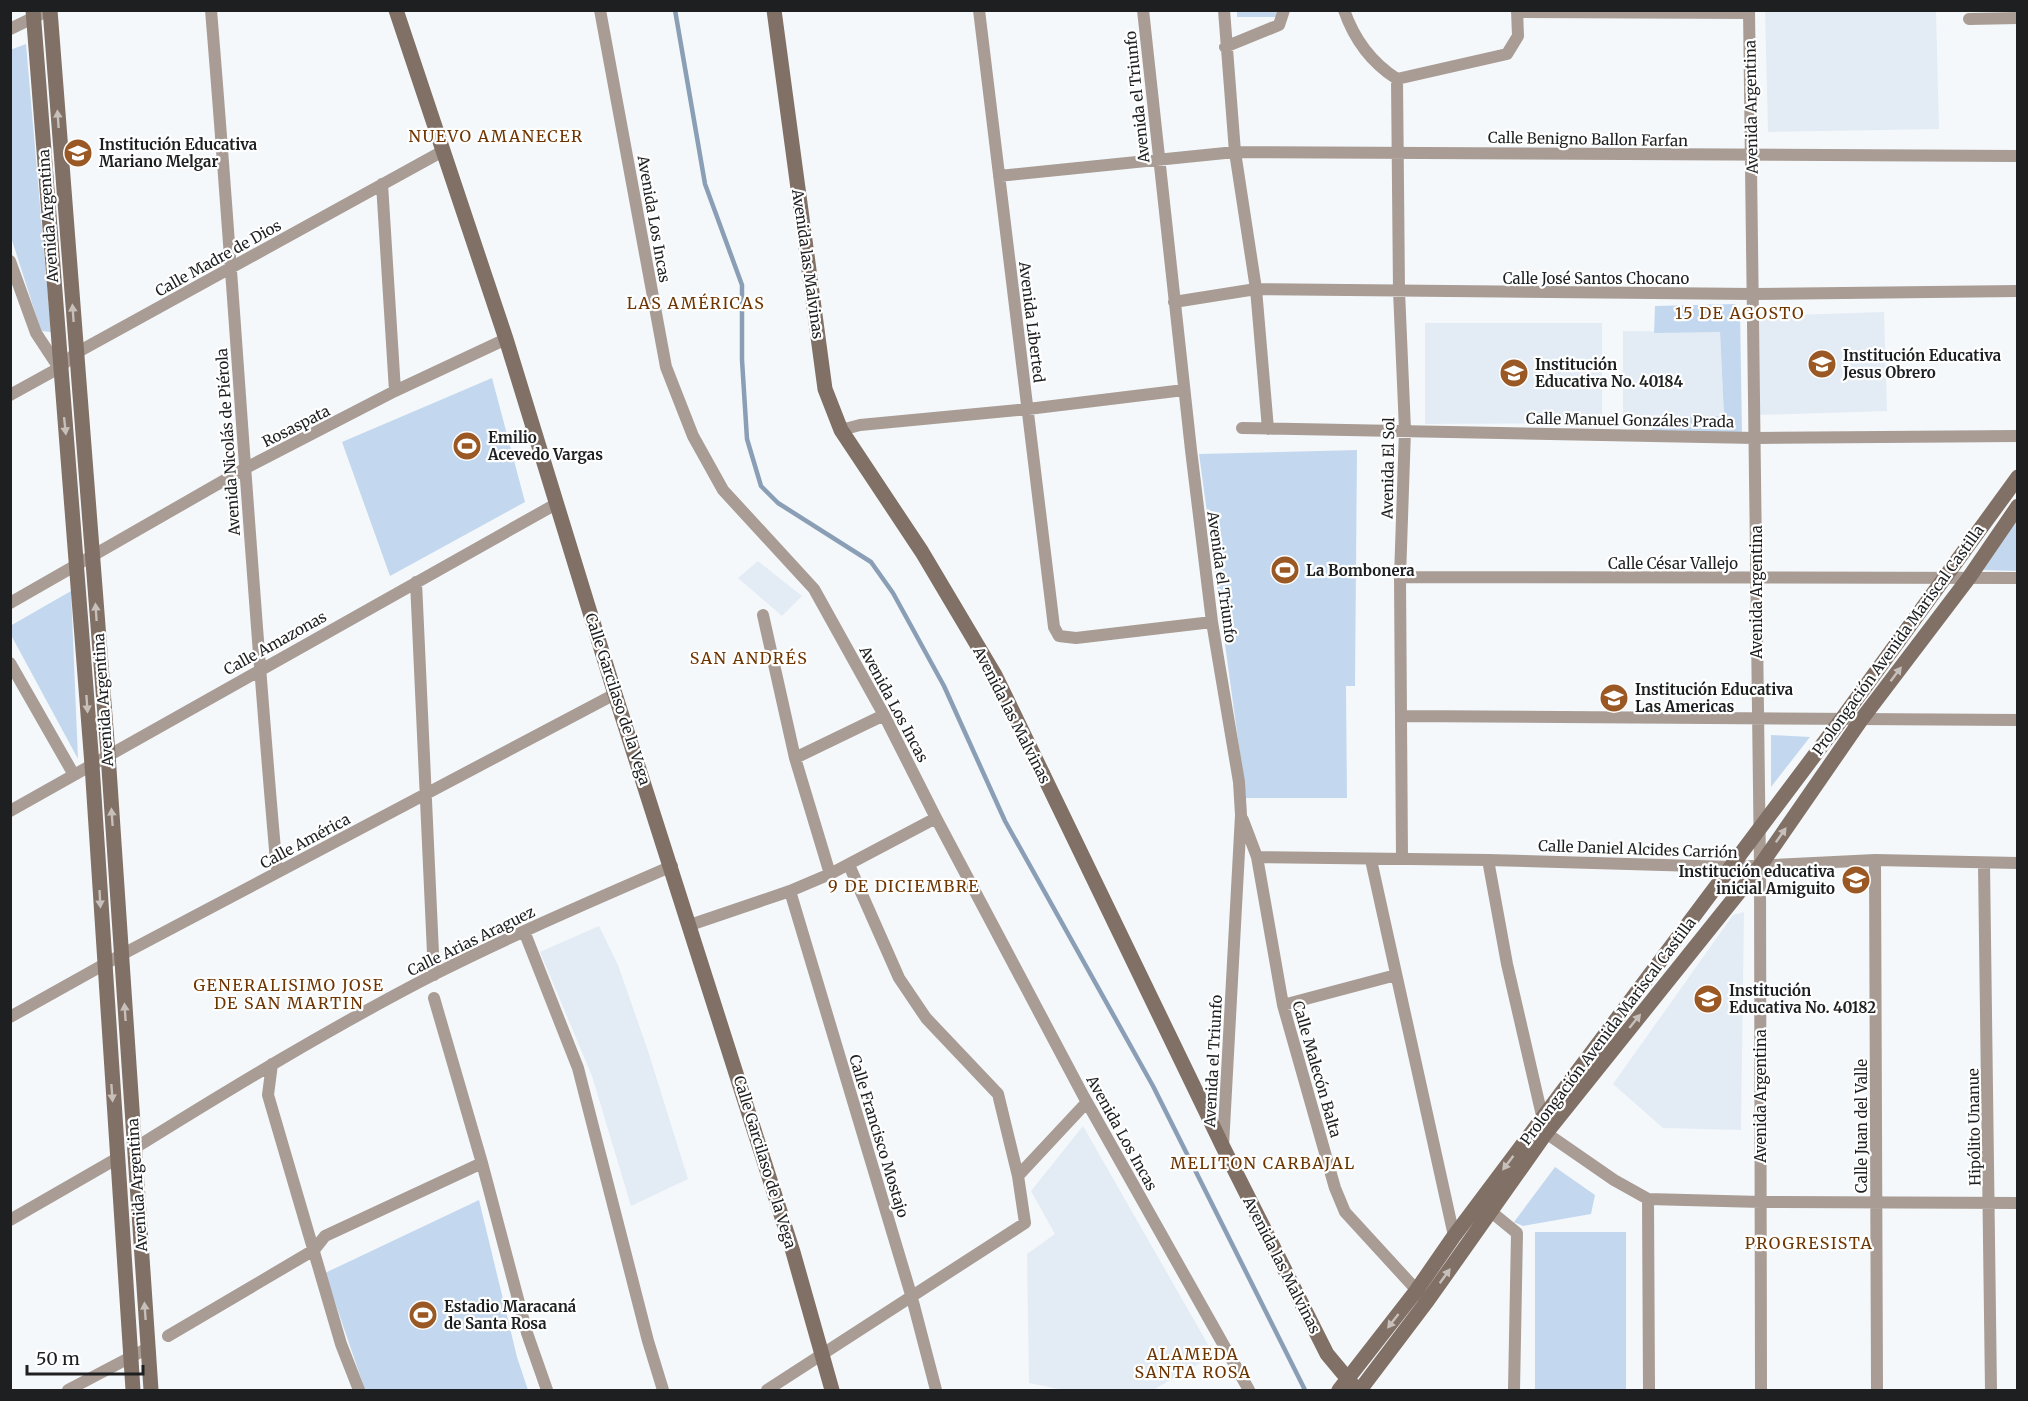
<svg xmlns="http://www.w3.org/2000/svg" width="2028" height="1401" font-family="Merriweather,serif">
<rect width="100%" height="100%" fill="#f4f8fb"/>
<path fill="#e3ecf5" d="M1765 11H1936L1939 129 1768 132Z
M1884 312 1887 411 1759 415V316Z
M1425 323H1602V423L1425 424Z
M1623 331 1720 332 1724 416 1623 419Z
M758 561 802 596 782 616 738 578Z
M1744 912 1741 1130 1663 1128 1613 1084 1733 915Z
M599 926 618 965 649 1054 688 1179 631 1206 592 1076 540 952Z
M1083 1126 1214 1355 1153 1390H1064L1029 1383 1027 1254 1055 1234 1031 1191Z"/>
<path fill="#c3d8ef" d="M1237 11H1280V17H1237Z
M26 44 51 332 41 331 11 237 10 50Z
M1735 304 1740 309 1742 434 1652 435V418L1724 416 1720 332 1654 333 1655 306Z
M492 378 525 502 390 576 342 442Z
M1357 450 1355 686H1346L1347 798H1246L1199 454Z
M2017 520V571L1983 570Z
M71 591 78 759 11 635 10 626Z
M1771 735 1810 737 1771 787Z
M1555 1167 1595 1195 1591 1214 1523 1226 1514 1222Z
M479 1200 517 1357 528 1390H365L325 1273Z
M1535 1232H1626V1390H1535Z"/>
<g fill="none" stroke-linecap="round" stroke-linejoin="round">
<path stroke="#8a9fb5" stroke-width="4.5" d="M675 10 705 184 742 285V360L747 439 761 486 778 503 871 562 893 593 944 686 1005 821 1153 1086 1305 1390"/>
<path stroke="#a89c94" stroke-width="12" d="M211 10C235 298 251 585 277 872
M600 10 666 367 693 436 723 490 814 589 884 715 936 818 1084 1097 1249 1390
M979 10 1054 627 1059 636 1076 638 1212 622
M1143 10 1191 450 1212 622 1239 782 1241 815 1223 1146
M1224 10 1235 152 1256 289 1268 429
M1344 10C1354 39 1372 63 1397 79L1507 54 1518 36 1517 10
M1749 10 1760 866 1761 1390
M1517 12 1749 13
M1969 19 2018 18
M10 29 39 15
M1225 47 1279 25 1284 10
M1397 79 1399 291 1405 430 1400 577 1402 859
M999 176 1235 152 2018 156
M382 184 395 391
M10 261 36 333 59 368
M1174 302 1256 289 1754 294 2018 291
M10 395 59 368 76 353 443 151
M1242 428 1755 438 2018 436
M841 430 860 425 1028 409 1184 390
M1400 577 2018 578
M416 582 434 975
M10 603 244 469 395 391 506 339
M763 615 795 758 830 874
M10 663 74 775
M1401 716 2018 720
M795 758 884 715
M10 811 556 504
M1243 820 1257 857 1283 1005 1335 1188 1345 1212 1422 1296
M1257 857 1488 860 1732 867 1875 860 2018 863
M1371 860 1454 1236
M1488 860 1507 964 1546 1133 1614 1180 1648 1199 1761 1202 2018 1203
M1875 860 1877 1390
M1984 863 1991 1390
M790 891 912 1298 936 1390
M690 925 790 891 830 874 936 818
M524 931 578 1068 648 1341 663 1390
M434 998 482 1163 527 1333 547 1390
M1283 1005 1396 975
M10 1017 121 955 615 694
M272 1064 268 1095 341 1344 359 1390
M135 1148C233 1087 332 1027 435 974 512 935 592 901 672 866
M1018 1176 1087 1102
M1648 1199 1649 1390
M1484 1206 1517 1233 1514 1390
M10 1220 116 1159
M168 1336 314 1250 325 1236 482 1163
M68 1390 148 1348
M767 1390 1025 1223 1018 1176 998 1094 926 1018 899 978 849 865"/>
<path stroke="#817065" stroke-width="15" d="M33 10 92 765 133 1390
M50 10 108 754 151 1390
M396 10 506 339 615 694 793 1252 832 1390
M774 10 825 389 841 430 922 552 995 675 1223 1147 1327 1354 1357 1390
M1339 1390 1416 1291 1454 1236 1841 720 2018 477
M1360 1390 1428 1300 1546 1133 1760 866 1861 720 1968 579 2018 506"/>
</g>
<defs><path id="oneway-solid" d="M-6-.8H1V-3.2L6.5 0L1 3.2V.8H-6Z" transform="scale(1.5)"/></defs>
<g fill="#c6bfba">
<use href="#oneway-solid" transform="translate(58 119) rotate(-94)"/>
<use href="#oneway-solid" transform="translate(73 313) rotate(-94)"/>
<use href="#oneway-solid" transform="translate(65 426) rotate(84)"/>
<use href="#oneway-solid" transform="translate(96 612) rotate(-94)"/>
<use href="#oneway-solid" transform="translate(1896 674) rotate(-53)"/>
<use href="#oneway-solid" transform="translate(87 704) rotate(86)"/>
<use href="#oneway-solid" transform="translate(112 817) rotate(-94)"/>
<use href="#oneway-solid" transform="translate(1781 835) rotate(-55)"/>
<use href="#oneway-solid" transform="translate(100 899) rotate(87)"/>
<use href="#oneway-solid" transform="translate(125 1012) rotate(-94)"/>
<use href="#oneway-solid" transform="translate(1635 1021) rotate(-51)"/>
<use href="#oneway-solid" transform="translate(112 1093) rotate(86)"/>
<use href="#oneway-solid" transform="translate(1508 1163) rotate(127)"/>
<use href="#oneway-solid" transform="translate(1445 1276) rotate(-54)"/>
<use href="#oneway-solid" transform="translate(145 1311) rotate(-94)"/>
<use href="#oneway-solid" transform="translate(1393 1321) rotate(128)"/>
</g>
<defs>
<g id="school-disc" transform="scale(1.5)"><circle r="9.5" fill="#9a5824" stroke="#fff"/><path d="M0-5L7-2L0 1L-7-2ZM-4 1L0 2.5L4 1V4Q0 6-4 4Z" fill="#fff"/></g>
<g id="stadium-disc" transform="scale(1.5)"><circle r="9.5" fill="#9a5824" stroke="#fff"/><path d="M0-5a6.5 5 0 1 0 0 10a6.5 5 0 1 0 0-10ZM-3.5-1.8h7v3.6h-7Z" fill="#fff"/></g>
</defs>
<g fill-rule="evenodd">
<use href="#school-disc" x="78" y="153"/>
<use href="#school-disc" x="1822" y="364"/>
<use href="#school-disc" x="1514" y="373"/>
<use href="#stadium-disc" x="467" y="446"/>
<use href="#stadium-disc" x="1285" y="570"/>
<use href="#school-disc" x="1614" y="698"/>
<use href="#school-disc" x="1856" y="880"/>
<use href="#school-disc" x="1708" y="999"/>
<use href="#stadium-disc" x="423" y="1315"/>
</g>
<g text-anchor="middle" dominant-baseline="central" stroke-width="4.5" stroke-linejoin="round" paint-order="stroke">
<g font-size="15" fill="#1e1f20" stroke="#fff">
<text transform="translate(1137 97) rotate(-96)">Avenida el Triunfo</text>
<text transform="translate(1751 107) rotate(-91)">Avenida Argentina</text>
<text transform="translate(1588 139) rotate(1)">Calle Benigno Ballon Farfan</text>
<text transform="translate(48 216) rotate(-94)">Avenida Argentina</text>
<text transform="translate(654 219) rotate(80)">Avenida Los Incas</text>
<text transform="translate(218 258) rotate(-29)">Calle Madre de Dios</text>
<text transform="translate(808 264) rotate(82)">Avenida las Malvinas</text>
<text x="1596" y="278">Calle José Santos Chocano</text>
<text transform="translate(1032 322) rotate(83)">Avenida Liberted</text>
<text transform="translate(1630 420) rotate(1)">Calle Manuel Gonzáles Prada</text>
<text transform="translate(296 426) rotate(-27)">Rosaspata</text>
<text transform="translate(228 442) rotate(-94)">Avenida Nicolás de Piérola</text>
<text transform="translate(1388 468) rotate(-89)">Avenida El Sol</text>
<text x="1673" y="563">Calle César Vallejo</text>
<text transform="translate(1222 577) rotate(82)">Avenida el Triunfo</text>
<text transform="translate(1756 592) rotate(-90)">Avenida Argentina</text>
<text transform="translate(1898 640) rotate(-54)">Prolongación Avenida Mariscal Castilla</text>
<text transform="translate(275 643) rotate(-29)">Calle Amazonas</text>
<text transform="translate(618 699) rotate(72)">Calle Garcilaso de la Vega</text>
<text transform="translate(103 700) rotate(-94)">Avenida Argentina</text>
<text transform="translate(894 704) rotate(62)">Avenida Los Incas</text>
<text transform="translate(1012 715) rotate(63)">Avenida las Malvinas</text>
<text transform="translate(305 841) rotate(-28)">Calle América</text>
<text transform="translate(1638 849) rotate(2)">Calle Daniel Alcides Carrión</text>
<text transform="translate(471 941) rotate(-26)">Calle Arias Araguez</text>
<text transform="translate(1608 1031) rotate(-53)">Prolongación Avenida Mariscal Castilla</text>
<text transform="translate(1213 1061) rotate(-87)">Avenida el Triunfo</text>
<text transform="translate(1317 1069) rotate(74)">Calle Malecón Balta</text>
<text transform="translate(1760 1096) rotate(-90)">Avenida Argentina</text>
<text transform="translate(1861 1126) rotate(-90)">Calle Juan del Valle</text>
<text transform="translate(1974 1127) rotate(-91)">Hipólito Unanue</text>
<text transform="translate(1122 1133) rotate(61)">Avenida Los Incas</text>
<text transform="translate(879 1136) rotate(73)">Calle Francisco Mostajo</text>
<text transform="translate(765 1162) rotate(73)">Calle Garcilaso de la Vega</text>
<text transform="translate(137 1185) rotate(-94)">Avenida Argentina</text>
<text transform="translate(1282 1265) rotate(63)">Avenida las Malvinas</text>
</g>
<g font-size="15" font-weight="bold" fill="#1e1f20" stroke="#fff" text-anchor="start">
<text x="99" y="144">Institución Educativa<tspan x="99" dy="17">Mariano Melgar</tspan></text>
<text x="1843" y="355">Institución Educativa<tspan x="1843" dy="17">Jesus Obrero</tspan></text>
<text x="1535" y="364">Institución<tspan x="1535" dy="17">Educativa No. 40184</tspan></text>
<text x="488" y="437">Emilio<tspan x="488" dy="17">Acevedo Vargas</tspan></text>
<text x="1306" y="570">La Bombonera</text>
<text x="1635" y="689">Institución Educativa<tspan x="1635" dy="17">Las Americas</tspan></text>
<text x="1835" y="871" text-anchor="end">Institución educativa<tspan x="1835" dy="17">inicial Amiguito</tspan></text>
<text x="1729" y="990">Institución<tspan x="1729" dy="17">Educativa No. 40182</tspan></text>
<text x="444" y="1306">Estadio Maracaná<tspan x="444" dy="17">de Santa Rosa</tspan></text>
</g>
<g font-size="16" letter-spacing="1.5" fill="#6e3500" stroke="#fff">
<text x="496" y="136">NUEVO AMANECER</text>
<text x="696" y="303">LAS AMÉRICAS</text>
<text x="1740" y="313">15 DE AGOSTO</text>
<text x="749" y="658">SAN ANDRÉS</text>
<text x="904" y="886">9 DE DICIEMBRE</text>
<text x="289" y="985">GENERALISIMO JOSE<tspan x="289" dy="18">DE SAN MARTIN</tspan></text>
<text x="1263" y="1163">MELITON CARBAJAL</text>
<text x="1809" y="1243">PROGRESISTA</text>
<text x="1193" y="1354">ALAMEDA<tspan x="1193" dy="18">SANTA ROSA</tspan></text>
</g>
</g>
<rect width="2028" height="1401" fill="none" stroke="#1e1f20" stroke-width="24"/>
<path d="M27 1365v9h116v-9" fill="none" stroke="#1e1f20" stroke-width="3"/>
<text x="36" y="1365" font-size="18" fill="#1e1f20" stroke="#ffffff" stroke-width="4.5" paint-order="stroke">50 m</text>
</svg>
